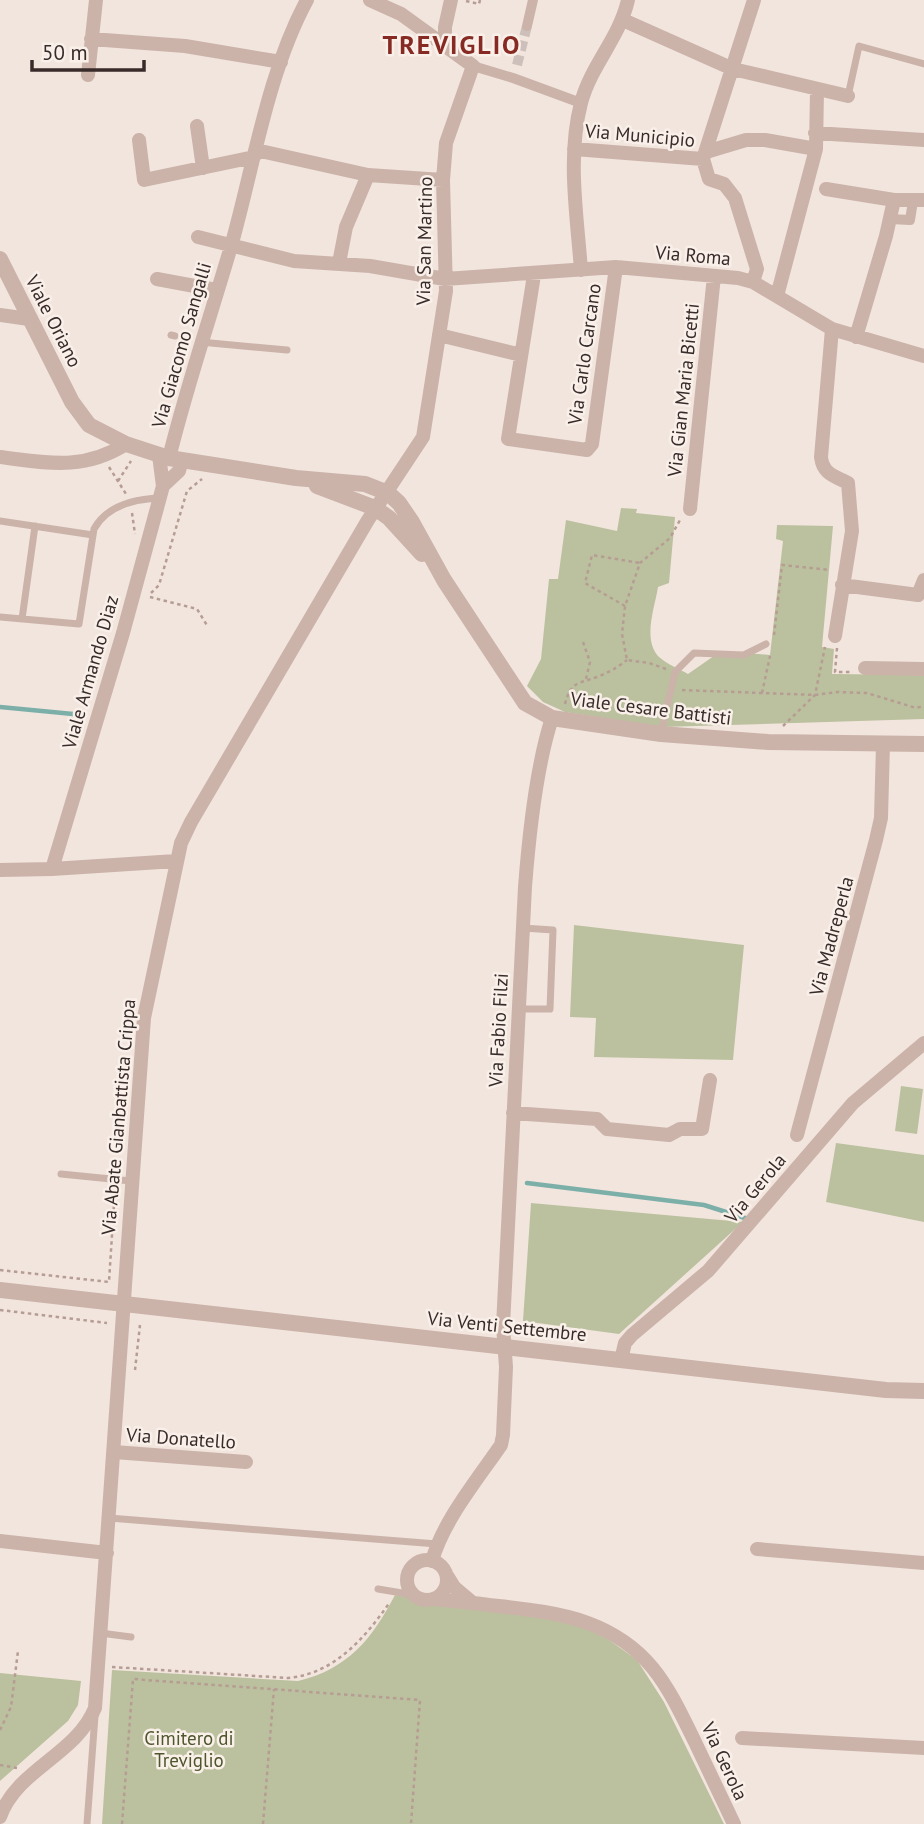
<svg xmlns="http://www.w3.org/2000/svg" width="924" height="1824" font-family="'PT Sans',sans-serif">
<rect width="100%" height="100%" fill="#f2e5de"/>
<path fill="#bbc19e" d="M621 508 637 509 636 513 675 517 669 583 658 587C655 607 642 640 659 657 667 664 679 669 688 674L721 651 770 655 783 541 776 539 777 525 833 526 822 647 834 649 832 674 924 675V719L662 727 565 712 543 702 527 686 541 659 549 579H558L566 520 617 531Z
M574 925 744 945 733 1060 594 1057 596 1018 570 1017Z
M901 1086 923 1089 917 1134 895 1131Z
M836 1143 924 1155V1222L826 1202Z
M531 1203 743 1222 619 1334 523 1321Z
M395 1595 566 1622 598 1632 637 1660 664 1702 724 1824H102L112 1670 298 1681C348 1669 372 1639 395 1595Z
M0 1673 81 1681 78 1705 68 1721 0 1781Z"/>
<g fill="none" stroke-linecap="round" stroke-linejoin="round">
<path stroke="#7dafa9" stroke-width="4.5" d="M0 707 73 714
M527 1183 704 1205 748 1219"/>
<path stroke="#cdc0ba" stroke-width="10" stroke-dasharray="10 5" stroke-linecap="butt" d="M517 65 527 26"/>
<path stroke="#b69d94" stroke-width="2.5" stroke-dasharray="3.5 3.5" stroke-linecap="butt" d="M466 1 479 4 480 0
M109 467 126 494
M118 481 131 461
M132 513 135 534
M151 593 159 585 187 491 202 479
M150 597 197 609 208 627
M625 606 585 583 592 555 640 563
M774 635 782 565 830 570
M583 642 590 662 586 679
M837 648 835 672H853
M666 669 649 663 627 660 622 634 625 606 640 563 670 538 680 520
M682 690 815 695 837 692 867 693 916 708 924 706
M762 693 770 656
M565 704C571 681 578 684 597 677 608 673 618 667 627 660
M783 726 815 695 825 647
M0 1270 109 1282 115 1188
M0 1310 107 1323
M135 1370 140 1325
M112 1667 288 1678C334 1674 365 1638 390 1602
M0 1730 11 1707 18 1651
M0 1765 17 1768
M122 1824 133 1679 420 1700 411 1824
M263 1824 274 1689"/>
<path stroke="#cbb3a9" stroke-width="7" d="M848 96 859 46 924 64
M171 335 175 336
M200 342 287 350
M0 521 93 535
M0 617 79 624 94 529C107 505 135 499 160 498
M22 619 35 526
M661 733 675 672 694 653 744 655 766 644
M519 1009H550L553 930 523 928
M61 1174 131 1181
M109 1518 437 1544
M378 1589 414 1595
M100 1633 131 1637
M87 1824 95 1716"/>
<path stroke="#cbb3a9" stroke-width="10" d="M527 26 533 0
M473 66 513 78 581 103
M890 219 910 220 913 201"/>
<path stroke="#cbb3a9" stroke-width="14" d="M623 20 733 69 848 96
M91 39 185 46 281 62
M445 46V27L451 0
M88 75 96 0
M197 126 203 168
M815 133 924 140
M139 140 144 180 254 157
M574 149 703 159
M256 150 368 175 443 180
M706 152 746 140H765L816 149
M826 189 894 200H924
M198 237 294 261 370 266 445 279 616 267 738 278 753 282 832 329 924 356
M339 263 346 227 368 175
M581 270C577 215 567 157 581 103 591 65 619 39 628 0
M534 275 508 439 587 450 592 444 616 267
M157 279 216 290
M753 282 757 269 735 198 724 184 709 179 703 159 754 0
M777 296 816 149 817 90
M0 315 29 319
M832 329 821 457C823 474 834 476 848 483L852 531 835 636
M439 335 521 355
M856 337 886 236 894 200
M0 457C48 463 83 471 126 444
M169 458C187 385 211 315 232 243 254 164 268 72 307 0
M163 486 179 471 182 460
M690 509 714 276
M842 585 918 595 924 580
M865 668 924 669
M52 869 123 633 163 486 159 455
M0 870 52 869 176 861
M513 1113 597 1119 607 1129 669 1135 680 1129H702L710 1080
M797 1135 876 840 881 818 883 744
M621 1360 625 1343 632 1335 708 1271 853 1103 924 1043
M114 1452 246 1462
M0 1541 107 1553
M757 1549 924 1563
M407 1580a20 20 0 1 1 40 0a20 20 0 1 1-40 0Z
M432 1561C443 1521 477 1480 501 1445L503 1435 506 1367 503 1326 525 887C529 835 536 767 552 718
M434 1599 473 1603 454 1587 446 1574
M473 1603C511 1608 552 1610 588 1623 650 1646 668 1687 695 1742 708 1769 721 1797 734 1824
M742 1738 924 1748
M0 1817C17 1769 76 1755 95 1708L144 1018 181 843 191 822 368 520 423 437 446 291 443 180 446 143 473 66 401 14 370 0"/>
<path stroke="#cbb3a9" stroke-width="16" d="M0 259 72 402 89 425 126 444 169 458 296 478 365 484 388 493 399 503 412 522 444 580 525 703 552 718 661 734 768 742 924 744
M317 486 375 508 389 518 422 554
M0 1290 886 1390 924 1391"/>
</g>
<g text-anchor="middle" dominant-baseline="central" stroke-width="5" stroke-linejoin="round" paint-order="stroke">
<g font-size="19" fill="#382b29" stroke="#faf0ea">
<text transform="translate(640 135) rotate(5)">Via Municipio</text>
<text transform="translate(424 241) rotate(-89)">Via San Martino</text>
<text transform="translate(693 255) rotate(5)">Via Roma</text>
<text transform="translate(54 321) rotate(63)">Viale Oriano</text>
<text transform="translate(181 345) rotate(-74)">Via Giacomo Sangalli</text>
<text transform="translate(584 354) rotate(-82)">Via Carlo Carcano</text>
<text transform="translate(683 390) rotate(-84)">Via Gian Maria Bicetti</text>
<text transform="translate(90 672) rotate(-74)">Viale Armando Diaz</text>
<text transform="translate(651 708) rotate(7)">Viale Cesare Battisti</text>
<text transform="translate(831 936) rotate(-75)">Via Madreperla</text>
<text transform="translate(498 1030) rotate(-87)">Via Fabio Filzi</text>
<text transform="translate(118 1117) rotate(-85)">Via Abate Gianbattista Crippa</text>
<text transform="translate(755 1188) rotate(-50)">Via Gerola</text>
<text transform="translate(507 1326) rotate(6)">Via Venti Settembre</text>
<text transform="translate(181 1438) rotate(4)">Via Donatello</text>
<text transform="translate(725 1761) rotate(65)">Via Gerola</text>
</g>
<g font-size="19" fill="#4e562d" stroke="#faf0ea">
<text x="189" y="1738">Cimitero di<tspan x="189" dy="22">Treviglio</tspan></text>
</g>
<g font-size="26" font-weight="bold" letter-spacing="2" fill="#862a23" stroke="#faf0ea">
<text x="452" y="44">TREVIGLIO</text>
</g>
</g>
<path d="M32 60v10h112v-10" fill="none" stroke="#382b29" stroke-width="3.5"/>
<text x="42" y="60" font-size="21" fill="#382b29" stroke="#faf0ea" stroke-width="5" paint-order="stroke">50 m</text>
</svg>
